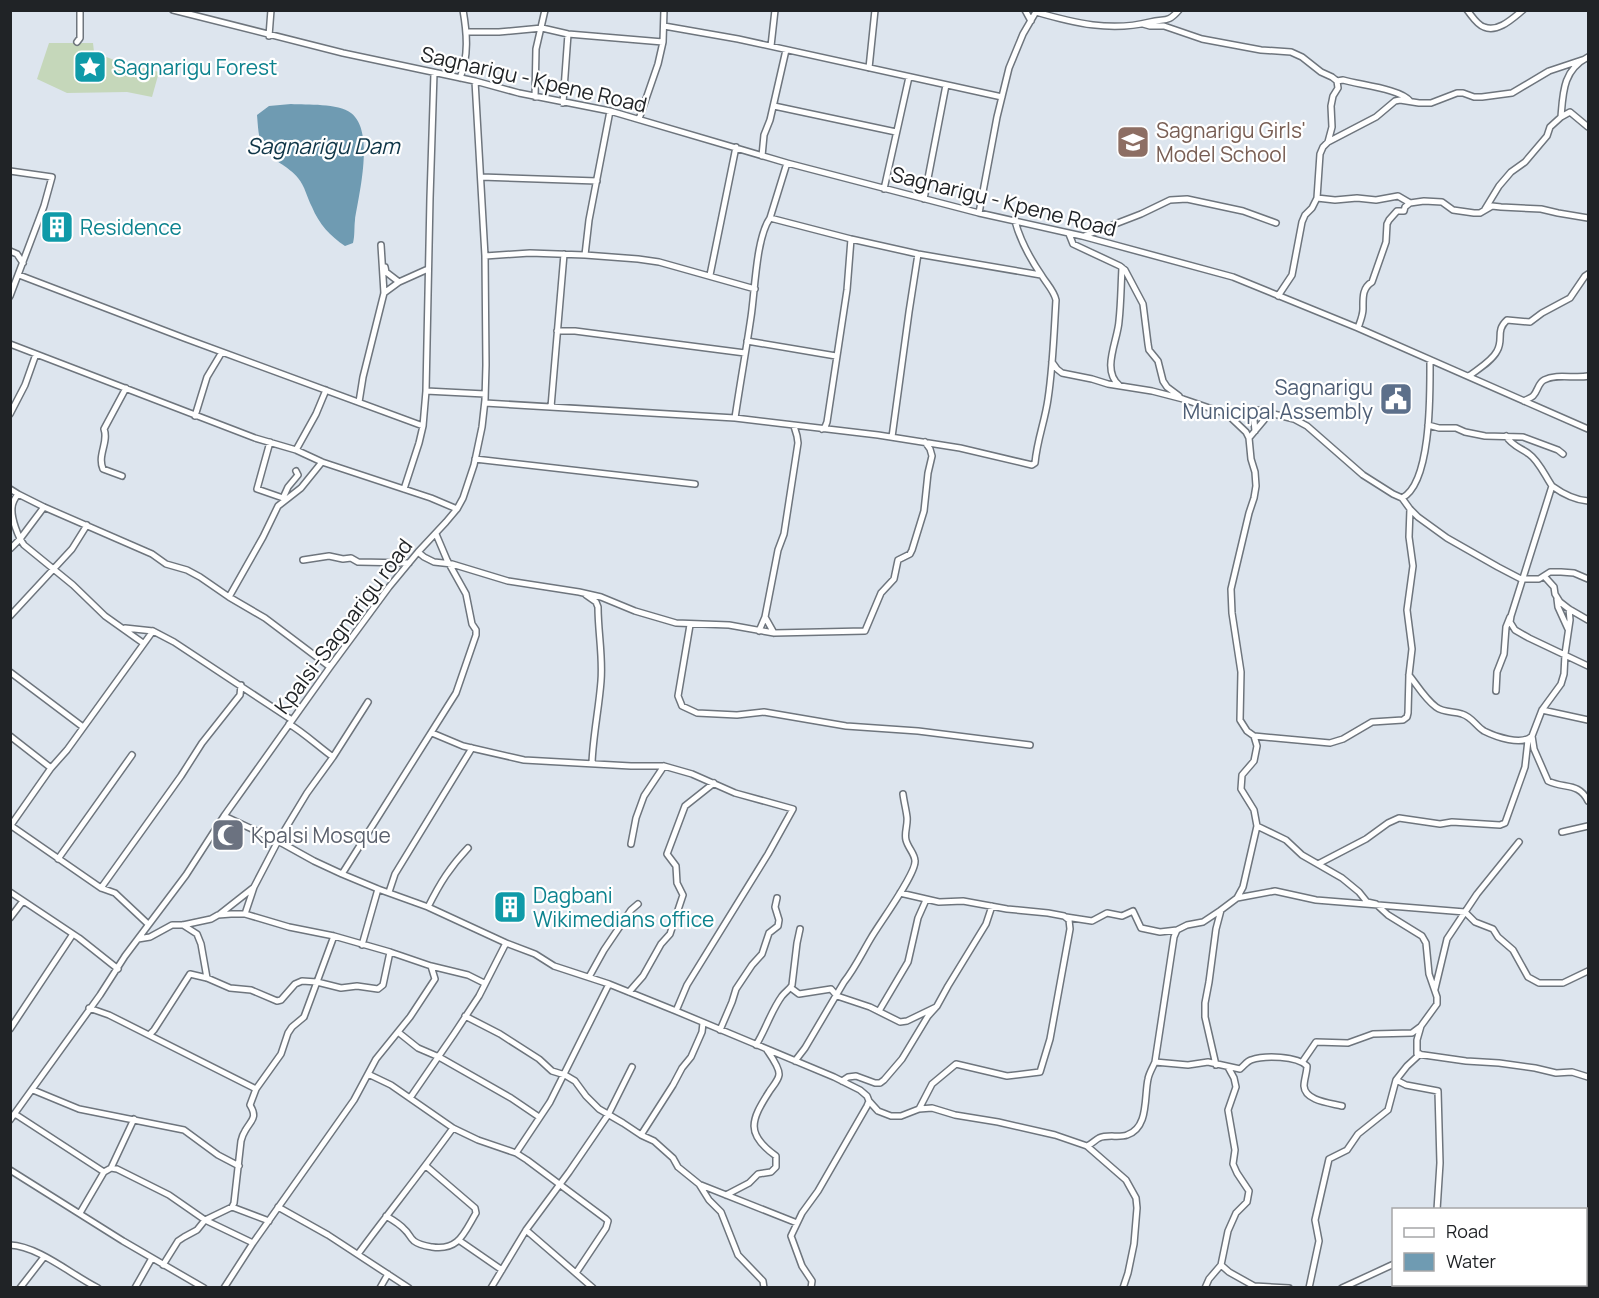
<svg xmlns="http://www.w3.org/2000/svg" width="1599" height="1298" font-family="Manrope,sans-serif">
<rect width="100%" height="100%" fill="#dde5ee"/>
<path fill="#c5d7ba" d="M49 43H93L94 52 119 62 159 72 152 97 127 92 67 93 37 79Z"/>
<path fill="#6f9bb2" d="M291 104C307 105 338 103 351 113 375 131 359 194 355 220 354 228 355 235 353 243L345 246C330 236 319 224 312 207 307 198 305 186 298 178 289 166 270 160 263 147 258 138 258 125 257 115L269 106Z"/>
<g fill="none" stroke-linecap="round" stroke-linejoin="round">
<g stroke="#6e757d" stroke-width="8">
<path id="minor" d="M173 10 343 53 475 81 519 93 610 111 787 163 979 213 1082 236 1233 277 1358 328 1588 429
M1025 10 1031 21
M1467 10C1472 16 1477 25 1484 27 1498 33 1513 18 1523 10
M1036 12C1074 23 1111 32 1150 22 1165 18 1167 24 1179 10
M1143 24 1150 26H1164L1202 39 1261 50 1291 52 1302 57 1321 72 1332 77 1337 81 1338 88 1333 96 1331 106 1332 127 1328 142 1323 147 1320 154 1317 198 1312 208 1305 215 1302 222 1292 275 1278 296
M664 26 738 39 1002 97
M467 32H499L542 28 568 34 663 42
M269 36 271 10
M77 42 80 38V10
M771 46 775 10
M869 68 875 10
M460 78C469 56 467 33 463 10
M1337 81 1343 80C1360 85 1401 89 1410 101
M535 97 536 49 545 10
M563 103 568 34
M774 106 896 132
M1561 117C1563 92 1563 70 1588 57
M639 119 658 64 663 42 664 10
M1328 142 1376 117 1395 101 1400 100 1419 103H1431L1457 93H1463L1474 97H1482L1512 93 1549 71 1585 59
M762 156 764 135 770 120 786 50
M10 171 52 177 44 206 10 296
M481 177 597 181
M884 189 909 77
M1317 198 1335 200 1357 198 1376 200 1398 196 1410 203
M924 199 946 85
M1485 209 1499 186 1511 172 1525 162 1547 136 1550 127 1561 117 1570 112 1588 127
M979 213 997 117 1009 68 1023 34 1037 10
M770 218 851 239 918 254 1041 275
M1069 234 1073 244 1120 266 1125 270 1143 304 1148 344 1149 350 1158 361 1163 381 1167 387 1179 396
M1084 236 1141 214 1170 200 1187 199 1243 211 1276 223
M10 251 17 254 23 263
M585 255 589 220 610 111
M485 256 530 253 585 255 638 259 659 262 755 289
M385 267 386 272 399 282 428 269
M19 275 184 338 423 426
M710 275 736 147
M384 293 399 282
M1358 328C1360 322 1363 315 1363 309 1363 298 1362 288 1372 282L1386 242 1387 224 1389 220 1397 211H1404L1405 207 1410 203 1424 201 1442 202 1453 210 1474 213H1480L1492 206 1501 207 1541 209 1558 213 1588 218
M557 331H575L745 353
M747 341 836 356
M10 344 255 438 296 450 322 462 431 498 457 509
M1052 362 1057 369 1062 373 1092 379 1108 384 1152 391 1183 399 1227 414 1257 410 1294 419 1307 426 1363 475 1393 494 1402 498 1410 509 1418 517 1447 538 1498 567 1521 579H1539L1550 572H1561L1574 573 1588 579
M1469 376C1478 369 1492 361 1497 351 1504 339 1495 331 1507 320L1530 322 1542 313 1570 298 1585 276 1588 274
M1119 385C1101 370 1118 340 1119 321 1121 303 1121 285 1122 268
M426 391 485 394
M1524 401C1527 399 1531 398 1533 396 1538 391 1538 383 1544 380 1557 373 1575 379 1588 376
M359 402 363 377 384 293 381 245
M485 403 735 418 878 435 960 448 1032 465 1035 463C1037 440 1045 421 1048 399 1053 366 1054 333 1056 300 1054 291 1047 284 1042 276 1031 260 1020 240 1015 221
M551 407 564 254
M1253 410 1255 431
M10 414 25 385 36 354
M1227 414 1246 432 1249 438 1251 459 1255 472 1256 486 1254 498 1249 513 1231 589 1232 613 1241 672 1240 720 1247 731 1254 736 1257 746 1254 761 1242 775 1241 789 1254 810 1257 826 1286 840 1302 855 1342 878 1359 892 1367 902 1376 904 1388 915 1422 936 1426 943 1429 974 1437 997V1004L1421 1026 1417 1040V1054L1466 1061 1499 1063 1535 1068 1556 1073 1572 1072 1588 1077
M195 416 207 377 222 352
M735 418C740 384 746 351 751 317 755 291 756 238 770 218L787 163
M1428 425 1439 428H1456L1465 432 1485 436 1523 437 1558 450 1563 454
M822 429 825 427 827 422 847 290 851 239
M1506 436C1512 446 1521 448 1529 454 1539 461 1545 476 1552 486
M892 437 909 312 918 254
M1249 438 1270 413
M270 442 257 489 283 498 288 487 298 475 296 471
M296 450 316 414 326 390
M475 459 695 484
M122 476 103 469C97 455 109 442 104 429L126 388
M10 489 18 494C15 498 12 503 12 508 11 518 18 537 24 545L73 585 105 616 143 643
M404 489 419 443 423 426 426 391 430 198 434 73
M18 494 44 507 152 554 166 564 187 570 200 577 229 597 265 618 330 667
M1402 498C1432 483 1430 390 1430 360
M1588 501C1575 500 1563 494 1552 486L1511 616 1510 622 1515 630 1529 638 1588 666
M10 549 20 539 44 507
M418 552 424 557 434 562 452 564 508 581 579 592 601 597 635 611 676 623 729 625 774 633 865 631 881 593 894 579 898 560 910 554 912 550 924 511 928 473 932 456 930 449 925 442
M303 560 329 556 343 559 351 558 358 562 409 563
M1544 576 1554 587 1555 594 1560 602 1569 609 1588 620
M586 595 596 602 598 607C598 632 603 656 601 681 599 708 593 736 592 763
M229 597 263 537 278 506 301 488 322 462
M1557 599 1558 607 1568 629
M10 616 72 549 87 525
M765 617 774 633
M690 625 678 696 682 706 697 713 737 715 764 712 846 726 918 731 1030 745
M125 628 153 631 174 642 292 720
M759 631 765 617 778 550 784 534 798 443 797 436 794 426
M10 672 83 727
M1409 675C1417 685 1425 699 1436 707 1444 713 1453 711 1462 714 1472 717 1476 726 1484 731 1496 737 1522 746 1532 736L1542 710 1561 684 1564 674 1565 654 1570 620 1569 609
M1496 691 1497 672 1504 654 1506 627 1510 617
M1542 710 1588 720
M289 724C303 732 319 747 333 757
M432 733 463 746 524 760 631 766H664L692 774 735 793 793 809 768 854 687 985 676 1011
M10 736 51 768
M1254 736 1330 743 1343 739 1372 722 1403 720 1407 717 1408 713 1409 675 1412 649 1407 610 1413 566 1409 537 1410 509
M1532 736 1534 749 1548 781C1564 789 1579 782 1588 801
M224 816 278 841 314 861 342 874 378 889 428 907 506 943 535 954 554 966 609 984 676 1011 834 1077 860 1090 867 1096 869 1101 867 1106 818 1191 802 1213 791 1236 802 1266 812 1281 811 1288
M10 825 101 888 115 893 148 924
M11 825 51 768 67 750 153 631
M1562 832 1588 826
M631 844 636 818 644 796 664 766
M58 859 132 755
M1318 864 1366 839 1388 823 1399 818 1440 824 1452 822 1500 825 1505 823 1525 767 1528 740
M342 874 456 693 476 635V630L472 624 466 594 447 560 436 534
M101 888 181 776 202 743 240 695 241 685
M10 892 79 938 118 969
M389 892 395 874 472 748
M900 893 939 902 963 901 1007 909 1048 913 1064 916 1069 920 1070 929 1050 1039 1040 1072 1007 1076 956 1064 932 1084 919 1109
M1237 898 1275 891 1316 900 1465 912 1475 922 1493 929 1498 937 1513 950 1528 977 1539 983H1563L1588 971
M428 907C440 883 450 867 468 848
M220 914 253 888
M245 914 254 887 278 841 307 793 333 757 368 702
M1066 917 1092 921 1107 913 1122 916 1133 911 1141 928 1160 932 1177 930
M10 918 23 901
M183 925 197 934 201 944 207 978
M138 939 150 937 172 925H183L211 919 218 915 231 914H245L289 927 334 936 390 952 431 966 468 975 484 983
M362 945 378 889
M589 977 604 950 631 910 638 904
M791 988 799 994 831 989 837 996 870 1007 900 1022 907 1021 936 1007
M1435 989 1447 939 1477 894 1519 842
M629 992 643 976 661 944 670 934 683 895 677 883 676 866 667 854 685 806 714 783
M89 1008 109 1015 256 1089 281 1054 288 1033 292 1027 304 1017 334 936
M879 1011 908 962 918 918 926 900
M465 1016 500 1034 539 1059 552 1071 565 1075 575 1081 586 1096 599 1109 623 1123 641 1135 654 1141 673 1158 678 1167 699 1184 709 1200 721 1212 738 1255 763 1281 764 1288
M10 1029 73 934
M720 1030 732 1002 736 989 752 965 762 954 769 933 778 926 779 920 775 907 777 898
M398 1032 418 1048 439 1057 511 1098 539 1117
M149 1035 154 1030 190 974 207 978 230 988 251 990 277 1001 281 1000 295 984 302 981 317 982 341 988 357 986 378 989 383 985 390 952
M756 1045C766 1029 771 1011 782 996 786 991 790 989 792 985L797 943 800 929
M795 1061 805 1048 844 982C855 968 862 953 871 938 879 924 916 874 915 861 915 854 908 848 906 840 904 833 908 825 907 817 906 809 904 802 903 794
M1303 1061 1316 1042 1348 1043 1373 1034 1412 1033 1420 1027
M1155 1062 1188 1065 1208 1062 1240 1069C1244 1066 1247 1061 1251 1060 1265 1055 1297 1056 1307 1066 1307 1072 1304 1080 1304 1086 1305 1101 1330 1103 1342 1106
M1216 1065 1205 1017V1003L1209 982 1216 929 1221 910
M368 1074 391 1085 453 1128 478 1140 516 1153 527 1160 606 1219 608 1221 606 1228 576 1273
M1396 1080 1406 1085 1438 1091 1440 1163 1437 1210
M842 1081 848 1077 856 1076 875 1083H880L884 1080 902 1059 928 1016 937 1006 948 986 986 924 992 906
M33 1090 79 1109 184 1130 218 1155 239 1166
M410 1098 454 1034 479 996 506 943
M869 1101 878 1111 891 1116H901L919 1109 932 1108 955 1115 998 1122 1055 1135 1087 1146 1126 1180 1136 1198 1137 1208 1134 1244 1128 1273 1123 1288
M15 1114 104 1172
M10 1120 100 995 125 956 186 875 224 816 330 667 389 587 418 552 446 522 457 509 463 498 474 465 482 427 485 400 486 365 485 256 475 81
M641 1135 673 1085 682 1068 691 1057 702 1032 703 1023
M1087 1146C1092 1144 1095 1140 1099 1138 1108 1134 1119 1138 1127 1135 1149 1128 1144 1097 1148 1079 1149 1073 1153 1067 1155 1062L1174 937 1177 930 1187 925 1203 922 1221 910 1237 898 1243 887 1257 826
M516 1153 550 1102 609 984
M111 1168 134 1119
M10 1170 123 1241 204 1288
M701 1185 797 1223
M726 1195 749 1183 758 1174 771 1172 776 1167V1156C745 1134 751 1120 769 1092 772 1087 778 1081 779 1075 780 1068 771 1056 767 1050
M232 1207 269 1221
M278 1207 328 1235 409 1288
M80 1213 104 1172 111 1168 117 1169 169 1195 205 1220 253 1243
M386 1216C393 1220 400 1224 405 1230 409 1233 410 1238 414 1241 419 1245 426 1246 432 1247 459 1251 464 1233 476 1213L475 1208 426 1166
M526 1230 593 1288
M460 1241 502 1270
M10 1245C38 1246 72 1275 98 1288
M358 1254C389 1212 422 1171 453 1128
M163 1265 178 1241 184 1237 197 1230 205 1220 232 1207 234 1203 241 1141C242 1137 243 1134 245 1131 251 1120 258 1118 250 1105L256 1089
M1221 1265 1229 1272 1254 1286 1289 1288
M20 1288 44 1257
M135 1288 152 1258
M224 1288 253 1243 354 1100 376 1059 410 1017 435 979 431 966
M380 1288 388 1274
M491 1288 526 1230 569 1172 608 1115 632 1067
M1205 1288 1209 1279 1221 1265 1228 1231 1236 1213 1247 1202 1249 1191 1237 1173 1233 1164 1235 1150 1228 1110 1236 1087 1234 1078 1228 1067
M1309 1288 1319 1241 1315 1220 1329 1159 1347 1150 1358 1134 1388 1110 1396 1080 1407 1066 1420 1054
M1342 1288 1394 1264
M1461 1288V1284"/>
</g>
<use href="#minor" stroke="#fff" stroke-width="5"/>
</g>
<defs>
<g id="sight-square" transform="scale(1.725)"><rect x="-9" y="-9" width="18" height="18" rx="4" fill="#0f9aa8" stroke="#fff"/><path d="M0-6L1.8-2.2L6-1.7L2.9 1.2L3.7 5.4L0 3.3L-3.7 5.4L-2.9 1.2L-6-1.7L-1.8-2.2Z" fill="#fff"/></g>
<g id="school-square" transform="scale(1.725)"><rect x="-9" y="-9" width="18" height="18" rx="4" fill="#8d6e63" stroke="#fff"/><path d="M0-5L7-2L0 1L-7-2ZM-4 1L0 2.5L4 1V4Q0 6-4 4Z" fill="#fff"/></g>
<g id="building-square" transform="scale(1.725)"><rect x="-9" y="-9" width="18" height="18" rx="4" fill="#0f9aa8" stroke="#fff"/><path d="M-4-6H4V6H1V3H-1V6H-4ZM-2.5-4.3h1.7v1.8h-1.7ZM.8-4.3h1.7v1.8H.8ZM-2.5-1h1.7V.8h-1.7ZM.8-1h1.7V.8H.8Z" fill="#fff"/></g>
<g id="civic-square" transform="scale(1.725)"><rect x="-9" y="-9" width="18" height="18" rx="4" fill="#5c6f8a" stroke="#fff"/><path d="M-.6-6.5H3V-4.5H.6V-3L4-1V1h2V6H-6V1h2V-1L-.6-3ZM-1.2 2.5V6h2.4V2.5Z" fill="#fff"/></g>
<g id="mosque-square" transform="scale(1.725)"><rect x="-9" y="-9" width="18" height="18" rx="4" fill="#6b7280" stroke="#fff"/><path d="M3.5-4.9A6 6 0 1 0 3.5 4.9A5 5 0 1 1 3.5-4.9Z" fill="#fff"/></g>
</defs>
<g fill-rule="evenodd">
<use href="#sight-square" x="90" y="67"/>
<use href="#school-square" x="1133" y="142"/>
<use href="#building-square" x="57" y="227"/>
<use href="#civic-square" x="1396" y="399"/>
<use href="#mosque-square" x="228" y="835"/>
<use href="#building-square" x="510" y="907"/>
</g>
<g text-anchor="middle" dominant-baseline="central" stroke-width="4.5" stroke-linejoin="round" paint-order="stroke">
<g font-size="21" fill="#0d838f" stroke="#fff" text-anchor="start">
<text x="113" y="67">Sagnarigu Forest</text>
<text x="80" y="227">Residence</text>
<text x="533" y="895">Dagbani<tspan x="533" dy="24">Wikimedians office</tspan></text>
</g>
<g font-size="21" fill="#202326" stroke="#fff">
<text transform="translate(534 79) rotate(13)">Sagnarigu - Kpene Road</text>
<text transform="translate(1004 201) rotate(14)">Sagnarigu - Kpene Road</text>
<text transform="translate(343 626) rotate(-53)">Kpalsi-Sagnarigu road</text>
</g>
<g font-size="21" fill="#785e54" stroke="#fff" text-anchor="start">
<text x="1156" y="130">Sagnarigu Girls'<tspan x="1156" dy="24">Model School</tspan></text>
</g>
<g font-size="21" fill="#4e5e75" stroke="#fff" text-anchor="end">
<text x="1373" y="387">Sagnarigu<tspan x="1373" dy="24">Municipal Assembly</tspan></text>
</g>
<g font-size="21" fill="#5b616d" stroke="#fff" text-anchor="start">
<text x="251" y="835">Kpalsi Mosque</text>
</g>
<g font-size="22" font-style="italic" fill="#0f3648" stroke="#fff">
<text x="323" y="146">Sagnarigu Dam</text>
</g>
</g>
<rect width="1599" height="1298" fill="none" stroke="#202326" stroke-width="24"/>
<rect x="1392" y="1208" width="195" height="78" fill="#ffffff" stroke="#a6a7a8" stroke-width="1.5"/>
<rect x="1404" y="1228" width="30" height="9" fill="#ffffff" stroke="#a6a7a8" stroke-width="1.5"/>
<text x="1446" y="1238" font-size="18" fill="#202326">Road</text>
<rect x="1404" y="1253" width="30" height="18" fill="#6f9bb2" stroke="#a6a7a8" stroke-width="1.5"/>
<text x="1446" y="1268" font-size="18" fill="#202326">Water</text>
</svg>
